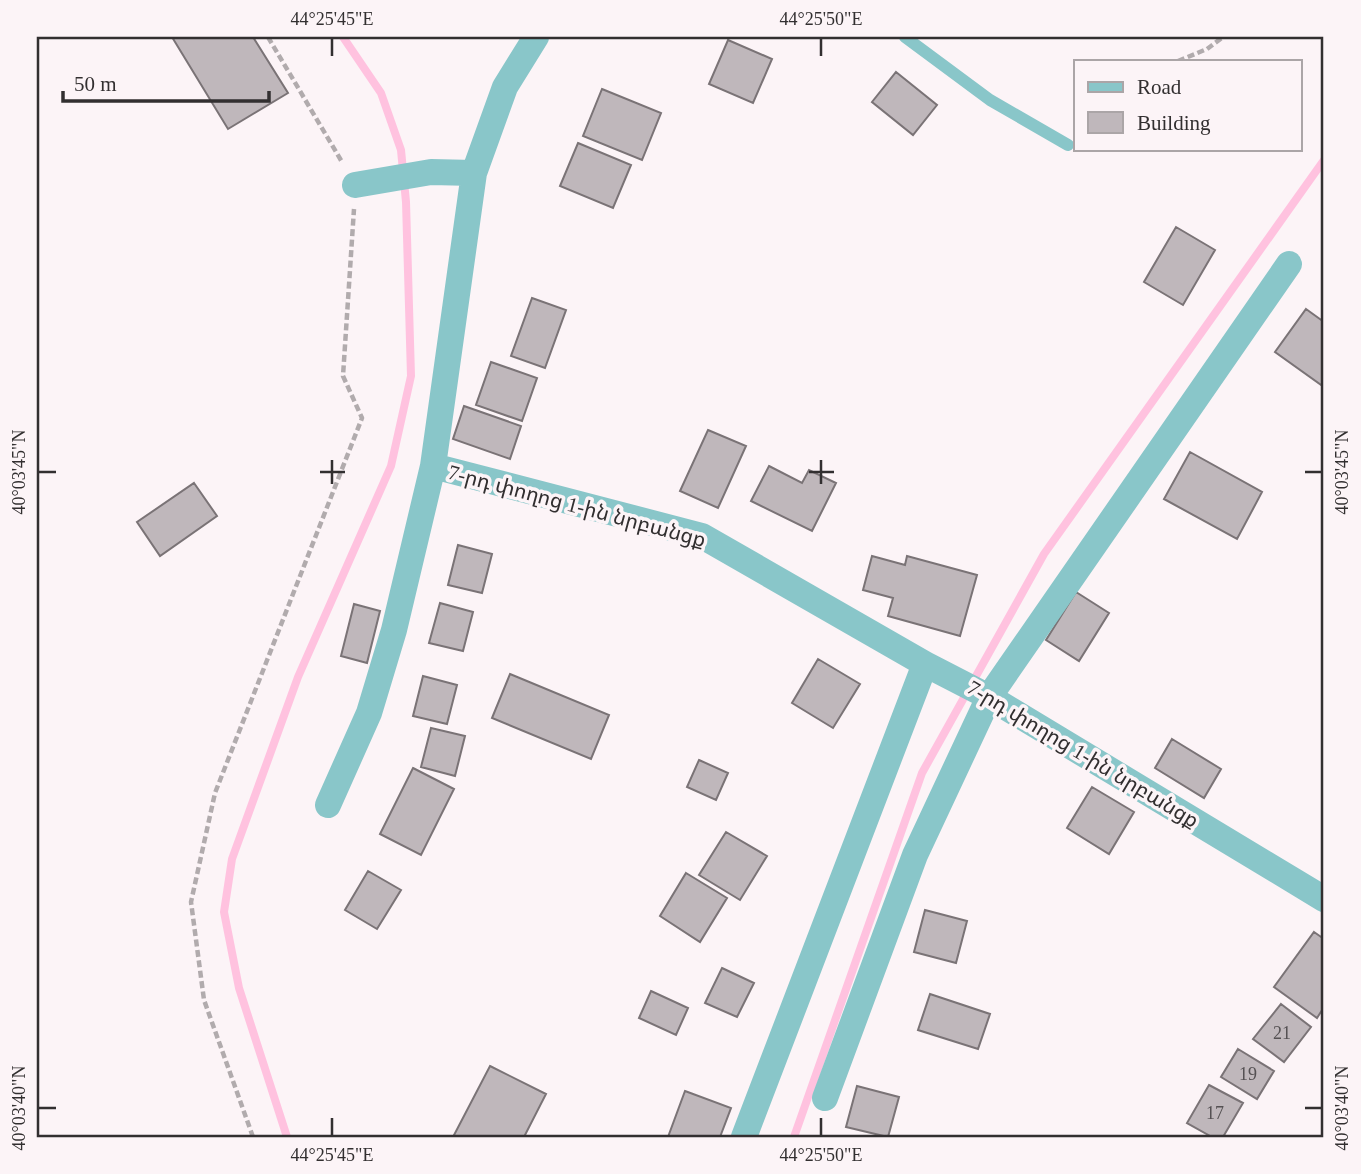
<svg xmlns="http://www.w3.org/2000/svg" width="1361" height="1174" font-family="'Times New Roman','Noto Sans Armenian',serif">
<rect width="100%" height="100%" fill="#fcf4f7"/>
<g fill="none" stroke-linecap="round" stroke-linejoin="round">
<path stroke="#ffc2df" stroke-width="8" d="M287 1137 239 988 224 912 232 859 298 677 391 466 411 376 406 202 401 150 381 93 343 37
M794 1137 922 773 1044 554 1324 160"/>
</g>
<path fill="#bfb7bb" stroke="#7a7376" stroke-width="2" d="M172 37H253L288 93 228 129Z
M728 40 772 59 753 103 709 84Z
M896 72 937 105 913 135 872 102Z
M602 89 661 113 642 160 583 136Z
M578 143 631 165 613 208 560 186Z
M1176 227 1215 250 1183 305 1144 282Z
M532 298 566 310 545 368 511 356Z
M1306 309 1324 322V387L1275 352Z
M491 362 537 378 522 421 476 405Z
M464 406 521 426 510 459 453 439Z
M708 430 746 446 718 508 680 491Z
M1190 452 1262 492 1237 539 1164 499Z
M769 466 802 483 809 470 836 483 812 531 751 501Z
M194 483 217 516 160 556 137 522Z
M458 545 492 554 482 593 448 585Z
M872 556 905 565 907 556 977 575 960 636 888 616 893 598 863 590Z
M1076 592 1109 613 1079 661 1046 640Z
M440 603 473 612 463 651 429 643Z
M354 604 380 611 367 663 341 656Z
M818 659 860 684 833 728 792 703Z
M510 674 609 715 591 759 492 718Z
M423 676 457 685 447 724 413 716Z
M431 728 465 736 455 776 421 767Z
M1172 739 1221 769 1204 798 1155 768Z
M699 760 728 773 716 800 687 787Z
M413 768 454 789 421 855 380 834Z
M1092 787 1134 812 1109 854 1067 828Z
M726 832 767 856 740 900 699 875Z
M368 871 401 890 377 929 345 910Z
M686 873 727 898 700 942 660 916Z
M925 910 967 921 956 963 914 952Z
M1314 932 1324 939V1007L1317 1018 1274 987Z
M722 968 754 983 737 1017 705 1003Z
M651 991 688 1008 676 1035 639 1018Z
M930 994 990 1014 978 1049 918 1030Z
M1281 1004 1311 1027 1284 1062 1253 1039Z
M1238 1049 1274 1071 1257 1099 1221 1077Z
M490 1066 546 1094 524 1137H453Z
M1209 1085 1243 1103 1223 1137H1212L1187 1123Z
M857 1086 899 1097 888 1137 846 1127Z
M685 1091 731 1108 720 1137H668Z"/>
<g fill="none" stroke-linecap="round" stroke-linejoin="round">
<path stroke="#b1abad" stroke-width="4.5" stroke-dasharray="7 3.5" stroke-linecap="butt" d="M268 37 342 162
M1178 61 1207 49 1223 37
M253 1137 204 1000 191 902 215 793 362 418 343 376 354 209"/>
<path stroke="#89c6c9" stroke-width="12" d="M905 37 990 100 1068 145"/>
<path stroke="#89c6c9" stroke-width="26" d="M536 37 505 87 474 173 433 466 702 536 925 664 989 697 1324 899
M355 185 431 172 474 173
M328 805 369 713 394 630 433 466
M825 1098 915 855 989 697 1289 264
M744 1137 925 664"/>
</g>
<path fill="none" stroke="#322f30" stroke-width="2.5" d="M332 38V56M821 38V56M332 460V484M821 460V484M38 472H56M320 472H345M809 472H834M1305 472H1322M38 1108H56M1305 1108H1322M332 1118V1136M821 1118V1136"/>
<g text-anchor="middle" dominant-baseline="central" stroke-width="7" stroke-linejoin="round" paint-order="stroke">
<g font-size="18" fill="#555153">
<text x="1282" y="1033">21</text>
<text x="1248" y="1074">19</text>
<text x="1215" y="1113">17</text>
</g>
<g font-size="21" fill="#322f30" stroke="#fcf4f7">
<text transform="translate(577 506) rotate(15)">7-րդ փողոց 1-ին նրբանցք</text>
<text transform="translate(1083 754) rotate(31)">7-րդ փողոց 1-ին նրբանցք</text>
</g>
</g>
<rect width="1361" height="1174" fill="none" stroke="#fcf4f7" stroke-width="77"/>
<rect x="1074" y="60" width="228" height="91" fill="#fcf4f7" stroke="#aba5a7" stroke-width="2"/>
<rect x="1088" y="82" width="35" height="10" fill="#89c6c9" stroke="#aba5a7" stroke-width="2"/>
<text x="1137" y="94" font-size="21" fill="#322f30">Road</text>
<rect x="1088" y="112" width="35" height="21" fill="#bfb7bb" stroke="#aba5a7" stroke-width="2"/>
<text x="1137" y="130" font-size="21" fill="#322f30">Building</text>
<path d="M63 91v10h206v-10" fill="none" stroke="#322f30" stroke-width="3.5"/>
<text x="74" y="91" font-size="21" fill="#322f30" stroke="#fcf4f7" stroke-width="5" paint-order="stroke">50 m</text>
<rect x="38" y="38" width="1284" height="1098" fill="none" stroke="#322f30" stroke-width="2.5"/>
<g font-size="18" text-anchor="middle" fill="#322f30">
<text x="332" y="25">44°25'45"E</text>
<text x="821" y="25">44°25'50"E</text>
<text transform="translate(19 472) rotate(-90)" y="6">40°03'45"N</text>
<text transform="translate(1342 472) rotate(-90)" y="6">40°03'45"N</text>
<text transform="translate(19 1108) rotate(-90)" y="6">40°03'40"N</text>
<text transform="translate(1342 1108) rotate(-90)" y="6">40°03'40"N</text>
<text x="332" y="1161">44°25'45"E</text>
<text x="821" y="1161">44°25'50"E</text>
</g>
</svg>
